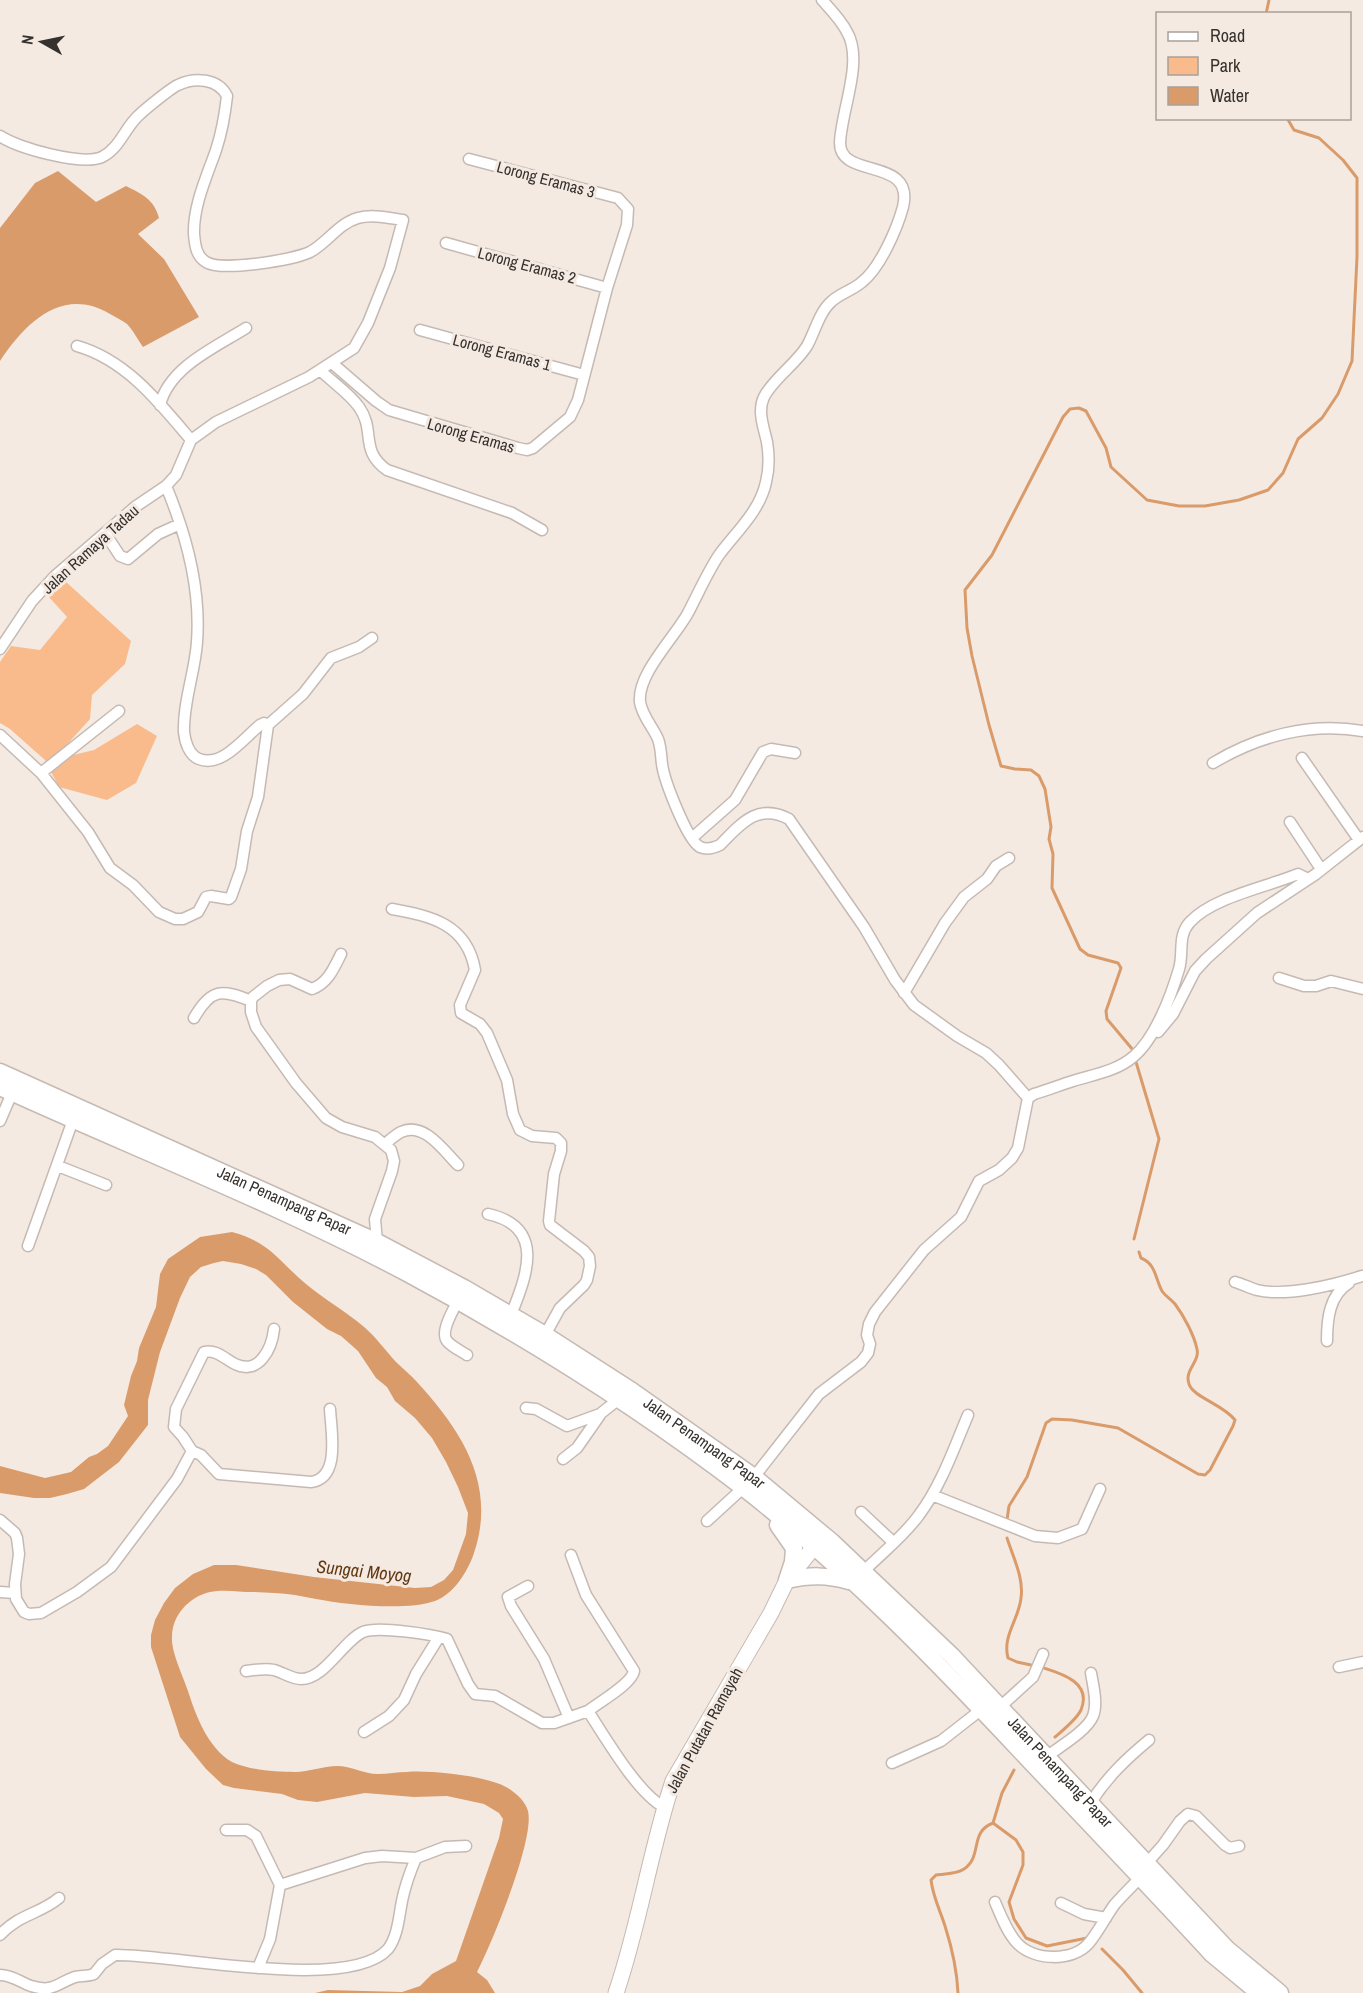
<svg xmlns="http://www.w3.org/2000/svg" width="1363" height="1993" font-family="'Archivo Narrow',sans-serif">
<rect width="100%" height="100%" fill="#f5eae2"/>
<path fill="#f9bb8b" d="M65 581 131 641 125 664 92 695 90 719 62 750 69 756 94 750 137 724 157 736 136 783 107 800 59 787 45 760 10 729 0 723V662L11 646 40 650 67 617 49 597Z"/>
<path fill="#da9b6a" d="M58 171 96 202 126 186C142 194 154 199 159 218L138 234 164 259 199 317 143 347C138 340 133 330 127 324 122 320 115 317 110 314 63 286 26 322 0 361V228L35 183Z
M232 1232C272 1243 277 1260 306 1284 324 1299 345 1311 363 1326 376 1337 385 1350 396 1362 403 1369 411 1375 417 1382 462 1431 497 1485 474 1553 468 1571 454 1594 435 1601 406 1611 347 1605 316 1599 309 1598 302 1596 295 1595 281 1593 267 1593 253 1592 239 1592 224 1589 210 1592 189 1597 172 1615 172 1637 171 1652 183 1676 188 1691 196 1716 208 1748 232 1762 249 1770 276 1772 295 1772 309 1772 323 1766 337 1766 351 1766 364 1774 378 1774 388 1774 397 1772 407 1772 429 1770 485 1776 504 1786 514 1791 525 1800 528 1811 535 1839 492 1943 477 1972L487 1980 495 1993H315L328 1990 402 1992 420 1986 432 1974 456 1961 499 1838 503 1819 499 1813 484 1804 447 1796 414 1797 365 1793 317 1802 298 1800 282 1794 234 1788 223 1785 206 1769 180 1737 151 1647V1635L155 1620 164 1603 175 1588 193 1574 214 1565H236L314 1577 415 1588 431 1587 444 1580 453 1570 466 1534 468 1513 458 1487 446 1462 432 1438 415 1418 395 1401 387 1387 376 1378 358 1351 341 1336 327 1329 293 1302 266 1275 256 1269 241 1264 223 1261 214 1263 201 1267 190 1277 180 1298 160 1352 148 1400V1425L119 1462 84 1489 67 1494 50 1498H34L0 1493V1466L45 1478 71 1472 89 1457 97 1454 108 1446 128 1416 124 1405 131 1376 137 1361 139 1348 156 1307 160 1274 168 1259 200 1237Z"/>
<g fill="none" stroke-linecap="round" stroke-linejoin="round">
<path stroke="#da9b6a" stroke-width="3" d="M1266 14 1269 0
M1133 1050 1107 1019 1106 1011 1121 968 1118 963 1088 955 1080 949 1052 888 1053 854 1049 839 1051 827 1045 789 1039 776 1031 770 1015 769 1001 766 989 725 972 656 967 628 965 590 992 555 1063 417 1070 409 1079 408 1086 411 1106 448 1111 467 1147 500 1179 506H1205L1239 500 1268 490 1283 473 1298 439 1322 418 1338 394 1352 361 1357 257V178L1343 160 1319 138 1294 130 1287 118
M1134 1239 1159 1139 1136 1062
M1007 1520 1009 1506 1027 1477 1046 1423 1052 1419 1072 1420 1118 1428 1198 1474 1205 1475 1210 1470 1233 1426 1235 1420C1224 1405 1193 1397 1189 1384 1184 1370 1200 1362 1197 1349 1194 1335 1184 1316 1175 1304 1171 1299 1165 1296 1162 1291 1155 1278 1156 1264 1141 1258L1139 1252
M1007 1538C1013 1557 1024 1578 1021 1598 1019 1619 1002 1636 1008 1658L1017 1662 1031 1665
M1044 1668C1063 1674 1092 1683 1081 1710 1076 1720 1063 1730 1055 1737
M993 1823 1002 1793 1014 1770
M1102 1949 1123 1970 1142 1993
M958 1993C957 1970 952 1948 945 1926 940 1910 933 1897 931 1880L936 1875C944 1874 957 1874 964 1869 983 1856 969 1832 993 1823L1016 1840 1023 1852V1865L1009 1902 1014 1919 1026 1938 1047 1946 1087 1938"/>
<g stroke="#c5bab3" stroke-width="13">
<path id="street" d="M822 0C831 10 841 20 847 32 864 61 841 111 840 143 840 180 915 156 903 207 897 229 880 268 862 282 853 290 841 293 832 301 819 312 815 332 807 346 796 364 773 379 764 397 757 411 764 428 767 442 769 454 769 470 766 482 760 511 736 532 719 555 707 573 698 594 688 613 675 637 637 674 640 702 642 716 653 727 658 739 661 747 661 756 662 764 664 780 687 840 700 847 707 850 714 848 720 845 740 825 757 802 789 819L864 927 895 980 914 1005 957 1036 986 1053 999 1065 1028 1098
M0 136C18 148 82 166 102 157 119 149 125 128 138 116 144 110 171 88 178 85 194 77 218 78 227 96 225 114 222 132 216 150 207 176 193 206 194 234 195 245 196 256 206 262 221 272 293 260 310 252 327 243 339 223 358 218 372 214 389 218 403 220L390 268 368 323 354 348 309 377 216 422 191 440 176 475 166 486 135 507 55 576 32 601 0 649
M446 243 607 288
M420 330 584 375
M77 346C126 360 159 402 191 440
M332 363 376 401 389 410 518 448 527 450 533 448 570 417 578 400 607 288 627 225 628 209 618 198 469 159
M320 370C332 382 349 393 359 407 376 431 359 450 387 470L512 513 542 530
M160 405C169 367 216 347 246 328
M105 533 120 556 128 559 158 534 180 524
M268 725 303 694 331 658 359 647 372 638
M0 735 41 773 88 832 110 868 133 885 159 912 175 919H183L198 912 206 897 211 896 229 899 231 897 241 869 247 831 258 797 268 725 264 723 260 725C244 738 222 768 199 759 189 755 185 742 184 732 183 702 195 672 197 642 201 589 186 534 166 486
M1302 758 1359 840
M1213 763C1258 736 1310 722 1363 731
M41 773 119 711
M1290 822 1321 869
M692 838 735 800 763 752 771 749 795 753
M392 909C431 916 467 924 475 970L460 1005 461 1013 480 1024 487 1033 507 1080 513 1114 520 1130 532 1136 556 1138 561 1143V1151L554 1174 549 1221 550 1225 584 1251 589 1257 590 1266 587 1280 584 1285 560 1308 545 1335
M341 954C334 968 328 983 312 989L290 979 279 980 267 986 253 997 251 1001V1012L256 1027 296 1083 326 1118 342 1127 375 1137 391 1150 394 1161 392 1171 375 1219 377 1242
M1279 978 1304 986H1316L1331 981 1363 989
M904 993 945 923 964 897 987 879 996 866 1009 858
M194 1018C211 988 222 989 251 1001
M1158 1032 1173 1014 1195 971 1206 959 1257 913 1316 874 1363 837
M0 1121 12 1093
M385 1144C390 1140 395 1135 401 1132 424 1121 444 1151 458 1165
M58 1166 106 1185
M488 1214C546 1227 527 1275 511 1315
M28 1246 73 1120
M1235 1282C1242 1284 1250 1288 1257 1290 1286 1297 1334 1285 1362 1276
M458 1301C453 1310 440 1332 447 1341 452 1347 461 1351 467 1355
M274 1329C272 1348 259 1376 235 1364 225 1359 216 1349 204 1352L176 1409 174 1427 183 1437 192 1451 201 1455 219 1474 311 1482C341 1478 331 1431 330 1409
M1327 1341C1327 1320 1329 1295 1349 1283
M526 1408 536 1409 567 1426 600 1414 619 1399
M563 1459 577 1448 600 1415
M754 1477 819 1394 861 1362 868 1353 870 1344 867 1335 869 1324 875 1312 924 1250 961 1217 979 1181 999 1170 1012 1158 1018 1148 1028 1098 1034 1094C1048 1090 1060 1085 1073 1081 1092 1075 1117 1071 1133 1057 1155 1039 1171 996 1179 969 1184 953 1177 936 1190 922 1213 897 1267 887 1298 874L1308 879
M932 1495 1035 1536 1058 1538 1082 1529 1100 1489
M861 1512 893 1542
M0 1520 15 1533 17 1538 19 1554 15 1584 16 1599 24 1612 29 1614 41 1613 77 1592 111 1567 177 1479 192 1451
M707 1521 743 1488
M571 1555 586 1595 634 1671C632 1684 599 1702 588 1711
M864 1571C882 1553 904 1536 919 1515 941 1486 954 1448 968 1415
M528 1586 508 1597 511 1606 544 1659 569 1718
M0 1592 15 1593
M1339 1667 1363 1662
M246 1671C255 1670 265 1668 274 1670 282 1672 292 1679 301 1679 325 1679 343 1641 363 1632 378 1626 430 1634 447 1639L468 1684 475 1694 495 1696 542 1723H554L588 1711C605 1737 638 1794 664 1807
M1000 1707 1033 1677 1043 1654
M364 1732 389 1716 404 1700 416 1674 439 1637
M1046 1757C1059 1747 1087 1731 1093 1716 1098 1704 1093 1685 1091 1673
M892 1763 941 1741 982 1709
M1090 1804C1106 1778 1126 1759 1149 1740
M226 1830H247L256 1836 280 1885 270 1939 258 1968
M1146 1864 1163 1845 1180 1821 1188 1814 1196 1816 1225 1845 1230 1848 1239 1846
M280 1885 365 1858 382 1856 416 1858 445 1847 466 1846
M995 1902C1001 1916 1007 1932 1017 1943 1034 1961 1073 1962 1089 1943 1099 1931 1106 1916 1115 1904 1123 1895 1132 1886 1141 1877
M1061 1903 1084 1914 1106 1918
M0 1935C19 1914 40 1914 59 1898
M0 1975C12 1975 20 1982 31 1986 54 1993 57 1983 75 1977 81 1975 87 1977 94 1974L102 1964 115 1955C173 1954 349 1993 388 1949 398 1936 399 1916 402 1901 405 1886 410 1872 416 1858"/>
</g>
<g stroke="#c5bab3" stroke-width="17">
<path id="secondary" d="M616 1993C640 1923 650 1850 673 1781L771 1613 787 1580 814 1547 823 1542"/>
</g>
<g stroke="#c5bab3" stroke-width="19">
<g id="primary">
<path id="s1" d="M0 1072 377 1242 464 1288 545 1335 632 1391 754 1477 832 1542 952 1656 1227 1949 1280 1993"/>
<path d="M0 1087C136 1149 275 1203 407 1273 525 1336 638 1407 745 1489 849 1570 940 1665 1030 1761 1091 1825 1152 1889 1212 1954L1259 1993"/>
<path d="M778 1525 794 1548 793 1562 787 1580C810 1575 827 1575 849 1581"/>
</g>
</g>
<use href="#street" stroke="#fff" stroke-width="10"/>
<use href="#secondary" stroke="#fff" stroke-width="15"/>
<use href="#primary" stroke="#fff" stroke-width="16"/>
</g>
<g text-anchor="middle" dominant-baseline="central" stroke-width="6" stroke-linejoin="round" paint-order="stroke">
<g font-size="16" fill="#35312e" stroke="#f5eae2">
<text transform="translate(546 179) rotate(15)">Lorong Eramas 3</text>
<text transform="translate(527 265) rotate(15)">Lorong Eramas 2</text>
<text transform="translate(502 352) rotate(15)">Lorong Eramas 1</text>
<text transform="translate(471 435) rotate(16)">Lorong Eramas</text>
<text transform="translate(90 549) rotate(-42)">Jalan Ramaya Tadau</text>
<text stroke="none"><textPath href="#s1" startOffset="312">Jalan Penampang Papar</textPath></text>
<text stroke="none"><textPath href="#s1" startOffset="798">Jalan Penampang Papar</textPath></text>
<text transform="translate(704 1730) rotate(-61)">Jalan Putatan Ramayah</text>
<text stroke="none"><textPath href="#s1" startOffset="1284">Jalan Penampang Papar</textPath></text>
</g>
<g font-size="18" font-style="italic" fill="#613812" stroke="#f5eae2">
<text transform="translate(364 1571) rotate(6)">Sungai Moyog</text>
</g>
</g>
<rect x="1156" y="12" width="195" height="108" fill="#f5eae2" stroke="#a8a09a" stroke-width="1.5"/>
<rect x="1168" y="32" width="30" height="9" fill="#ffffff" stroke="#a8a09a" stroke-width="1.5"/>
<text x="1210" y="42" font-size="18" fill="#35312e">Road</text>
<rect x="1168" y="57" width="30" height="18" fill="#f9bb8b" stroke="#a8a09a" stroke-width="1.5"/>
<text x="1210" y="72" font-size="18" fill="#35312e">Park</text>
<rect x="1168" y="87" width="30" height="18" fill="#da9b6a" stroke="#a8a09a" stroke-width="1.5"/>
<text x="1210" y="102" font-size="18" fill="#35312e">Water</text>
<g transform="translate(42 42) rotate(279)" stroke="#f5eae2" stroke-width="4.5" paint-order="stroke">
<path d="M0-4.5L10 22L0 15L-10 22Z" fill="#35312e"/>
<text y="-9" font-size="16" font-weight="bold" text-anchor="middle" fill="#35312e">N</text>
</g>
</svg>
